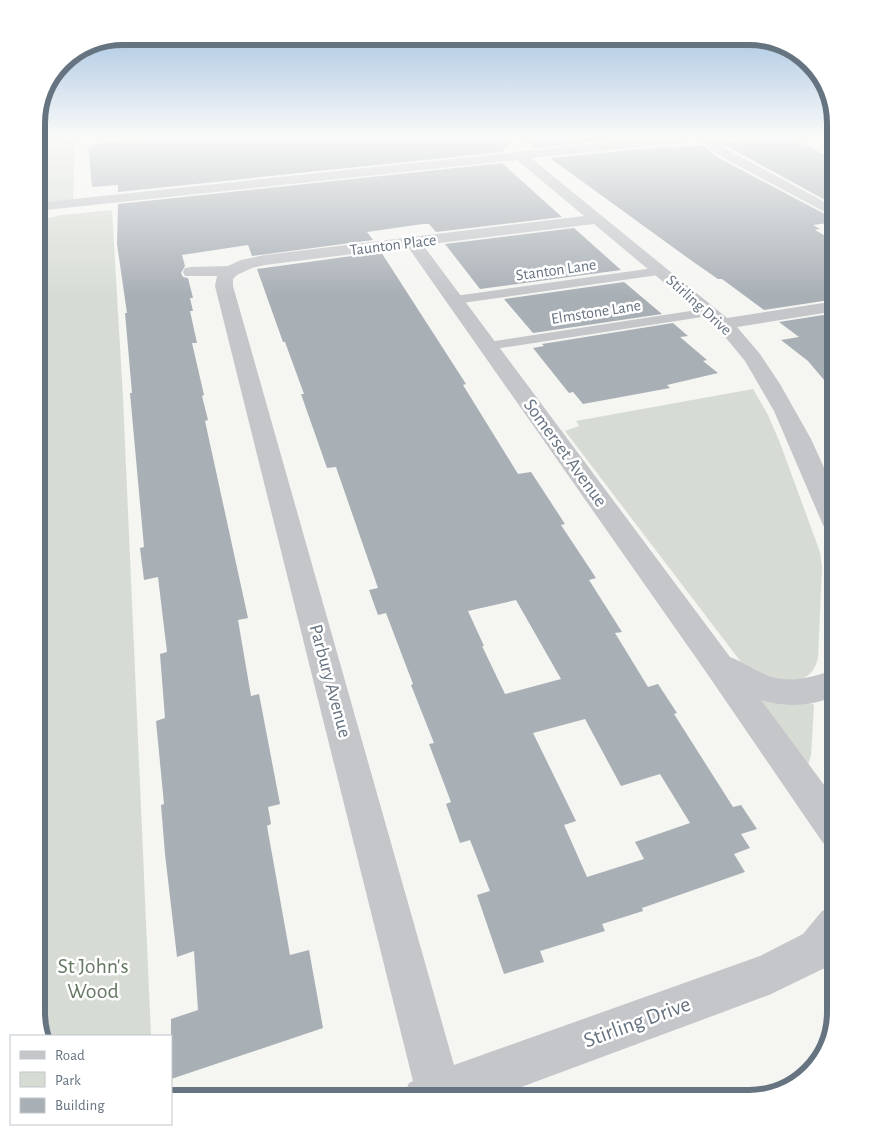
<svg xmlns="http://www.w3.org/2000/svg" width="872" height="1135" font-family="'Alegreya Sans',sans-serif">
<rect width="100%" height="100%" fill="#f5f5f2"/>
<path fill="#d6dcd3" d="M75 141 73 201 36 204V145Z
M112 210 123 398 151 1036H44L36 1012V221L62 215Z
M753 389 768 415 780 443 820 552 822 567 818 658C809 696 767 676 744 666L565 431 579 426 576 421Z
M741 690 813 704 814 706 811 755 808 765Z"/>
<path fill="#a8afb5" fill-rule="evenodd" d="M143 138H513L502 152 118 192V185L92 187 88 147H90V145Z
M523 138H626L536 148Z
M762 138H794L836 161V206L721 143Z
M704 145 717 157 836 220V222L813 225 820 229 815 230 836 242V299L764 310 722 279H718L692 261 550 158 670 146V148Z
M502 163 562 217 436 232 429 224H423L367 232 373 240 252 256 248 245 182 255 185 266 181 273 183 277 188 278 193 298H190L193 311H190L197 343H192L204 395 202 396 208 420 205 421 248 618 238 620 251 696 259 694 280 804 268 807 271 824 267 826 290 955 309 950 323 1028 171 1079V1019L198 1010 194 951 177 957 165 854 161 805 164 804 156 721 165 718 160 654 167 652 158 577 144 580 140 548 144 547 130 393H132L125 313H127L117 244 118 204Z
M574 228 621 270 480 289 445 244Z
M381 252 466 384 463 385 518 474 531 472 565 524 561 525 596 578 589 580 622 632 615 633 648 687 658 684 677 713 674 714 733 807 741 805 757 829 741 834 750 848 734 854 745 872 642 908 643 911 602 924 605 931 540 951 544 962 504 974 477 895 490 891 470 840 460 843 446 804 451 802 429 744 434 743 411 685 413 684 386 613 378 615 369 590 378 588 336 467 327 468 301 394H304L285 342H283L257 269ZM516 600 561 679 505 694 482 646H484L468 611ZM585 719 621 786 660 774 690 823 635 842 644 859 587 877 564 825 576 821 533 733Z
M624 282 662 314 533 333 504 299Z
M836 313V394L808 361 781 340 799 337 779 322Z
M673 323 688 336 680 337 707 360 703 361 718 373 667 385 670 388 583 404 573 392 569 393 533 348 544 346 542 344Z"/>
<g fill="none" stroke-linecap="round" stroke-linejoin="round">
<path fill="#c4c6ca" fill-rule="evenodd" d="M661 267 667 271 665 274 455 304 448 300 455 296Z
M710 308 717 312 715 315 488 350 483 349 481 346 483 343 488 342Z"/>
<path fill="#c4c6ca" fill-rule="evenodd" d="M36 138H64L58 142 36 144Z
M648 138H693L687 142 531 158 727 318 836 301V311L737 327 760 354 780 384 811 439 836 494V533L827 531 823 525 774 411 745 361 726 338 704 316 594 224 423 245 730 657C741 661 751 668 762 673 787 685 811 678 836 669V696C810 706 787 708 761 700L836 801V848L823 843 706 672 408 247 265 265 252 268 237 275 233 279V286L454 1065 760 956 803 934 822 911 836 905V959L833 964 769 995 489 1099H402L409 1083 413 1081 215 286 217 276H185L183 272 185 268 191 267 228 266 241 260 265 255 584 216 517 160 36 211V203Z
M699 138H713L726 149 836 208V218L718 155Z"/>
</g>
<linearGradient id="sky" x2="0" y2="1"><stop stop-color="#96badc"/><stop offset="0.46" stop-color="#fafaf9"/><stop offset="1" stop-color="#fafaf9" stop-opacity="0"/></linearGradient>
<rect width="872" height="297" fill="url(#sky)"/>
<g text-anchor="middle" dominant-baseline="central" stroke-width="5" stroke-linejoin="round" paint-order="stroke">
<g font-size="16" fill="#667381" stroke="#fff">
<text transform="translate(393 245) rotate(-7)">Taunton Place</text>
<text transform="translate(556 270) rotate(-8)">Stanton Lane</text>
<text transform="translate(699 305) rotate(42)">Stirling Drive</text>
<text transform="translate(596 312) rotate(-9)">Elmstone Lane</text>
</g>
<g font-size="19" fill="#667381" stroke="#fff">
<text transform="translate(565 453) rotate(54)">Somerset Avenue</text>
<text transform="translate(330 681) rotate(75)">Parbury Avenue</text>
</g>
<g font-size="22" fill="#677964" stroke="#fff">
<text x="93" y="966">St John's<tspan x="93" dy="25">Wood</tspan></text>
</g>
<g font-size="22" fill="#667381" stroke="#fff">
<text transform="translate(637 1022) rotate(-20)">Stirling Drive</text>
</g>
</g>
<path d="M0 0H872V1135H0ZM123 45H749A78 78 0 0 1 827 123V1012A78 78 0 0 1 749 1090H123A78 78 0 0 1 45 1012V123A78 78 0 0 1 123 45Z" fill="#fff" fill-rule="evenodd"/>
<path fill="none" stroke="#667381" stroke-width="6" d="M123 45H749A78 78 0 0 1 827 123V1012A78 78 0 0 1 749 1090H123A78 78 0 0 1 45 1012V123A78 78 0 0 1 123 45Z"/>
<rect x="10" y="1035" width="162" height="90" fill="#ffffff" stroke="#c2c7cd"/>
<rect x="20" y="1051" width="25" height="8" fill="#c4c6ca" stroke="#c2c7cd"/>
<text x="55" y="1060" font-size="15" fill="#667381">Road</text>
<rect x="20" y="1072" width="25" height="15" fill="#d6dcd3" stroke="#c2c7cd"/>
<text x="55" y="1085" font-size="15" fill="#667381">Park</text>
<rect x="20" y="1098" width="25" height="15" fill="#a8afb5" stroke="#c2c7cd"/>
<text x="55" y="1110" font-size="15" fill="#667381">Building</text>
</svg>
